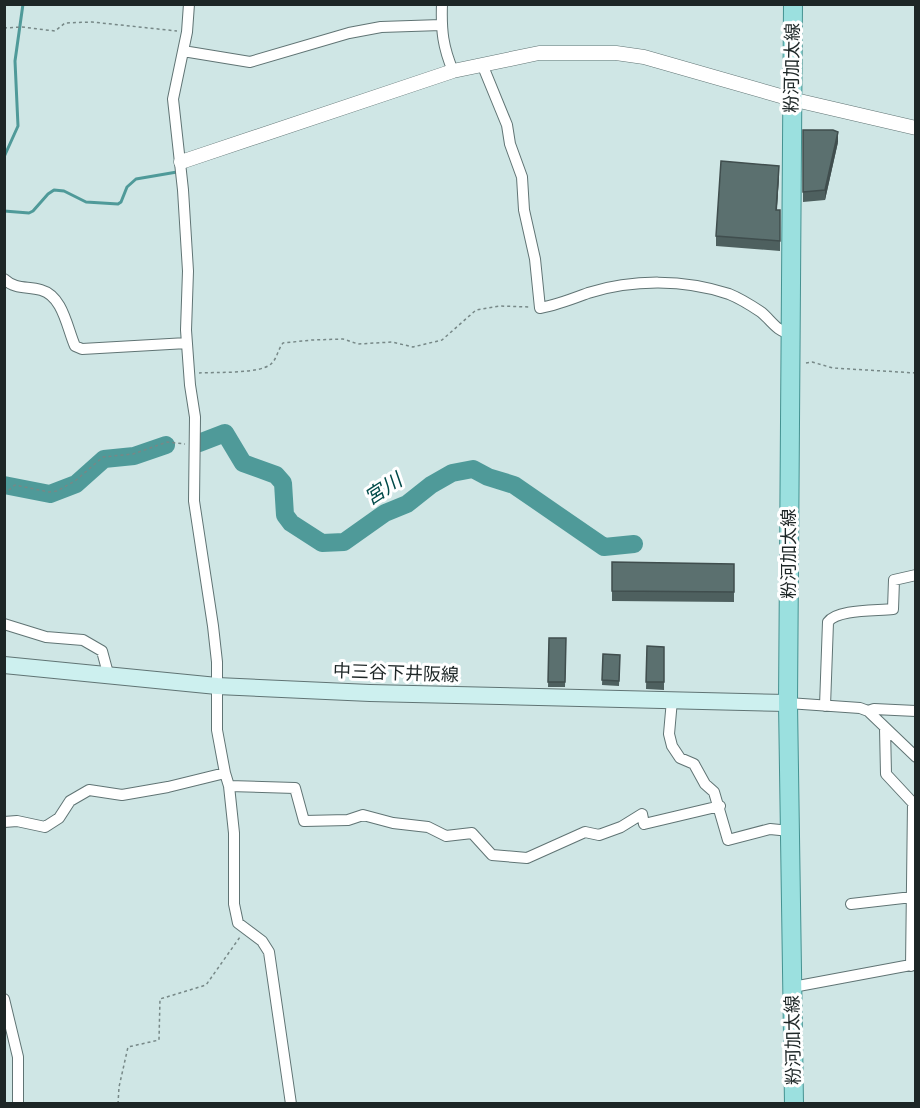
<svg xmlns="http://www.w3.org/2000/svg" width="920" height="1108" font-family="Figtree,'Noto Sans JP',sans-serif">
<rect width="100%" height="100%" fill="#cfe6e5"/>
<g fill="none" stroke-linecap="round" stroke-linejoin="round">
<path stroke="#4f9a99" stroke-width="3" d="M4 157 18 126 15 61 23 4
M4 211 29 213 33 211 48 194 54 190 64 191 86 202 118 204 121 202 127 187 136 179 177 172"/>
<path stroke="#4f9a99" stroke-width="18" d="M199 443 225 433 243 463 276 475 283 483 285 515 291 523 322 543 344 542 385 513 407 504 431 485 452 473 473 469 488 477 514 485 604 547 634 544
M4 485 50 494 76 484 104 459 134 456 166 445"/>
<g stroke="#607474" stroke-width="12">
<path id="minor" d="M189 4 187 32 173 99 183 190 188 271 186 330 190 385 195 417 194 501 213 626 217 662V730L225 773 229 786 234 833V904L238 923 262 941 269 952 291 1104
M442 4C441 31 443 47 453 71
M183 51 250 62 349 33 381 27 441 25
M482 64 507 125 510 144 522 177 524 210 535 259 540 308C557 305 572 299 588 293 633 279 684 279 729 294 739 298 752 306 761 312 771 320 777 332 790 333
M4 279C16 290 27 286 41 290 63 296 67 328 75 346L82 349 187 343
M4 624 46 637 83 640 102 651 109 677
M672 700 669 734 672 746 680 758 694 764 705 784 714 792 728 840 770 829 790 831
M788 703 860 708 868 711 916 757
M825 706 828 622C837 609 876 611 893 609L894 580 916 575
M868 711 874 709 916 711
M885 728 886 774 913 803 911 966
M229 786 295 788 304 821 348 820 363 815 393 823 428 827 446 836 472 833 492 855 527 858 585 832 599 835 621 827 642 814 644 824 720 806
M4 822 17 821 45 827 59 818 70 801 89 790 122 795 168 787 225 773
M851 904 912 897
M793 987 916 964
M4 999 18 1057V1104"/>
</g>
<g stroke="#607474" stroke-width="15">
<path id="tertiary" d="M181 162 453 71 539 53H616L644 57 791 99 916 128"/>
</g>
<g stroke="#607474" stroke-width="18">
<path id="secondary" d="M4 665 217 686 370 693 788 703"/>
</g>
<g stroke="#449291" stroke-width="20">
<path id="primary" d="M793 4 788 703 794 1104"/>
</g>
<path stroke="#778887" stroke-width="1.5" stroke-dasharray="3 3" stroke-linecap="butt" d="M4 28 22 27 55 31 65 23 92 22 177 31
M806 363 812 362 833 368 916 373
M199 373C215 372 260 374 271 364 277 359 278 349 283 343L312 340 343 339 358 344 392 342 413 347 442 340 476 310 500 306 529 307
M4 494 15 485 49 492 57 491 75 481 103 457 133 454 167 442 185 444
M118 1104 119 1087 128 1047 159 1040 160 999 206 985 240 937"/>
<use href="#minor" stroke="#fff" stroke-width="10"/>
<use href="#tertiary" stroke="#fff" stroke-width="14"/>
<use href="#secondary" stroke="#cdf0ef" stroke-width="16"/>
<use href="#primary" stroke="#9be0df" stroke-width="18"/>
</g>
<path fill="#4e605f" d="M838 142 825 200 803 202V192Z
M779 176 777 210H780V251L716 246V236Z
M612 562 734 564V602L612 601Z
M549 638H566L565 687H548Z
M647 646 664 647V690L646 689Z
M603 654 620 655 619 686 602 685Z"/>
<path fill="#404e4e" d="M838 132V142L825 200V190Z
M779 166V176L776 220V210Z"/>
<path fill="#5b706f" stroke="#404e4e" stroke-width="1.5" d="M803 130H833L838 132 825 190 803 192Z
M721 161 779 166 776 210H780V241L716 236Z
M612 562 734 564V592L612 591Z
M549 638H566L565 682H548Z
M647 646 664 647V682H646Z
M603 654 620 655 619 681 602 680Z"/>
<g text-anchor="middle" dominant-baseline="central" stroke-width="6" stroke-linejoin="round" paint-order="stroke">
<g font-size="18" fill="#1d2626" stroke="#fff">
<text transform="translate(792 68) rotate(-89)">粉河加太線</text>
<text transform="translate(789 554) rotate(-90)">粉河加太線</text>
<text transform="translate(396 673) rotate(2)">中三谷下井阪線</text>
<text transform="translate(793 1040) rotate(-91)">粉河加太線</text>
</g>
<g font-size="20" font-style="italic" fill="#014a49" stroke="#fff">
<text transform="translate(383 489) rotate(-33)">宮川</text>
</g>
</g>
<rect width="920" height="1108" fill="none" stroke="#1d2626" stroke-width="12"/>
</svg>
